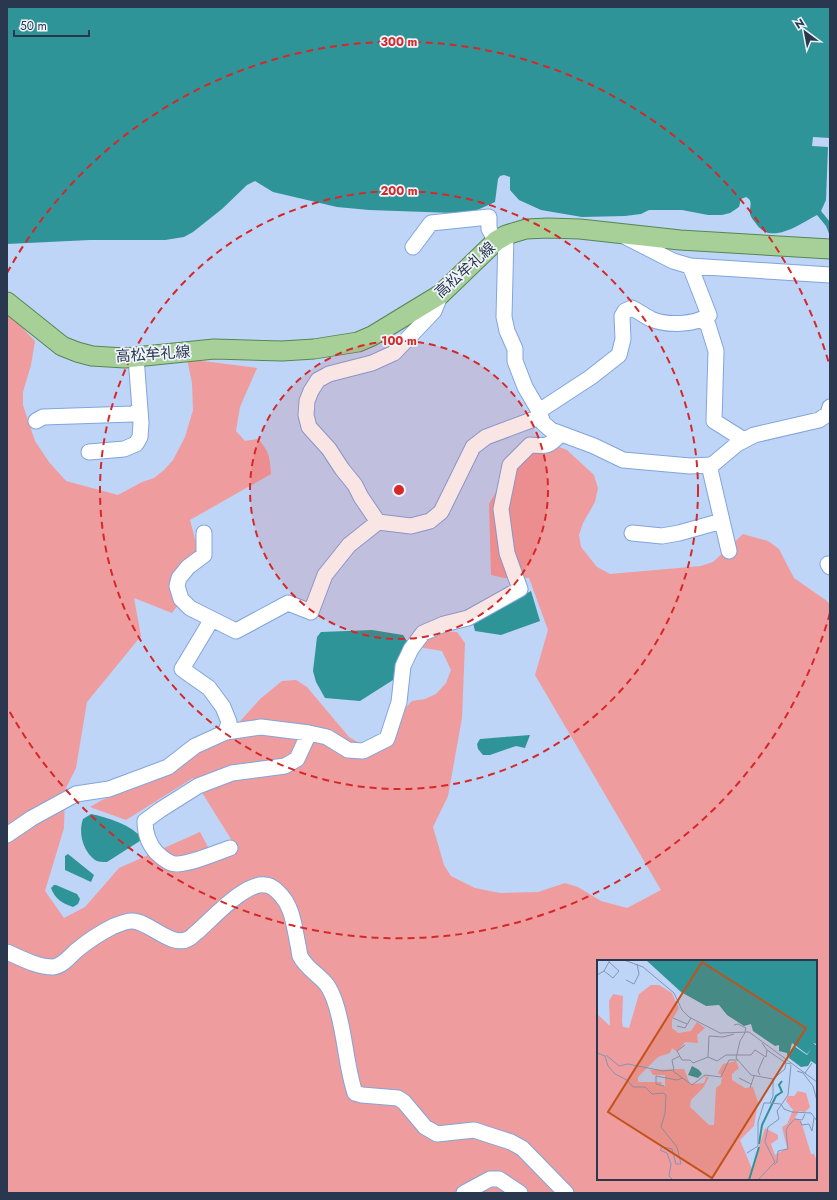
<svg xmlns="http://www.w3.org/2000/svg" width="837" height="1200" font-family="Jost,'Noto Sans JP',sans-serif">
<rect width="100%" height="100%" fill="#bed5f7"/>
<path fill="#ef9c9e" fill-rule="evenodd" d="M7 312 35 341 31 365 23 392V405L35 441 49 462 66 481 118 495 142 482 154 478 164 470 173 460 185 437 193 410 192 383 187 359 257 368 240 407 236 431 245 441 258 439C269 451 270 457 271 474L190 520 199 554 179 567 180 602 172 613 134 598 141 636 87 702 76 768 65 790 64 828 45 891 64 918 85 907 119 868 200 832 215 860 234 844 193 778 126 820 90 807 102 800 152 782 233 729 260 699 282 681 296 680 307 687 349 737 361 744 374 741 412 701 425 699 436 694 446 683 451 670 442 651 418 647 434 631 457 632 465 643 462 718 448 796 433 827 444 865 451 876 475 888 500 893 538 892 565 883 578 887 601 901 627 908 661 890 535 675 548 630 529 578H504L491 575 489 504 502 482 530 453 554 445 567 450 594 475 598 488 595 502 583 523 579 535 581 547 597 567 610 574 701 566 713 562 743 534 768 541 779 549 794 578 827 601 830 605V1193H7ZM598 961H816V1179H598Z"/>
<path fill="#2f9497" d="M7 7H830V138L813 137 812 146 828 147 826 200 821 211 830 222V236L826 226 817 215C800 224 772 245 757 225 755 222 751 218 750 214 749 207 754 201 746 197L741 199 739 207 730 213 722 215H708L682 210H649L641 214 625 216 582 217 541 210 519 200 510 190V177L504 175 500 176 498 179 495 202 475 211 454 213 369 210 337 207 273 192 255 181 247 185 222 209 193 232 184 237 165 240H90L7 244Z
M531 591 540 621 501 635 475 631 473 623Z
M372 630 403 635 407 641 393 680 360 701 325 698 316 682 313 671 317 637 321 632Z
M530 735 525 748 516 746 490 755H483L478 749 477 744 480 739Z
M91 814C109 818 130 824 143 839L107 862C103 862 98 862 95 860 83 851 78 833 83 819Z
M68 854 94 875 91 882 65 870V856Z
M54 885H56L77 894 80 899 78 904 73 907C62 903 55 899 51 888Z"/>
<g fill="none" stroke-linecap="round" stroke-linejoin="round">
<g stroke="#81a5dc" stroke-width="17">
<path id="minor" d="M506 235 504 317 507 331 515 349V361L525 387 539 411 543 423 551 430 594 446 623 460 690 466 712 465 737 444 754 435 819 420 828 414 830 407
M413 247 431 223 489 217V229L496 241
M690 266 830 275
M441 294 434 311 394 353 372 363 329 374 318 380 311 391 307 401 306 415 309 427 329 449 342 469 355 485 361 497 378 522 411 526 430 521 441 512 473 447 486 437 537 418 539 411 591 377 619 355 623 339 622 316 625 311 632 308C638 311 645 316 651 319 667 326 695 325 709 315L690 266 673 261 624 236
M702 320 708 325 716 351 714 421 744 440
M36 421 43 417 133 414 140 409
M89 452 124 449 136 444 140 437 141 423 136 357
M709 465 729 551
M204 533V555L188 567 179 578 177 586 181 599 190 608 236 631 288 603 311 612 325 575 349 545 378 522
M632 533 662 536 679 533 722 521
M828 564 830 567
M226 732 261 727 309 733 327 737 348 750 363 751 387 739 399 702 403 666 411 649 423 633 444 624 468 618 520 589 507 553 501 509 510 465 530 445C545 446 550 447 560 434
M7 835 32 818 76 794 109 789 168 767 195 746 226 732 229 722 223 707 209 688 182 669 212 619
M230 848C218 852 182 868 171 863 166 861 160 856 156 852 148 843 145 834 145 821L160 810 198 786 232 773 285 766 297 759 309 733
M7 952C21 958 37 967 53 967 63 966 70 956 77 950 88 941 100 933 112 927 119 924 125 921 132 921 149 921 171 948 188 939 191 938 194 934 197 932 212 919 245 882 265 885 270 885 275 889 278 892 293 906 294 926 298 945 299 948 299 953 300 956 306 968 319 975 327 985 330 989 332 994 334 999 345 1028 345 1063 355 1093L362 1095 398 1098 404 1102 425 1127 437 1134 474 1130 511 1142 522 1148 566 1193
M464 1193 490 1179H499L520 1193"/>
</g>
<g stroke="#558653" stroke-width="21">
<path id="major" d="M7 302 62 346 77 352 92 356 125 358 214 349 282 351 314 349 358 342 372 336 441 294 496 241 506 235 526 229 548 228 580 229 680 240 830 249"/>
</g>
<use href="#minor" stroke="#fff" stroke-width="15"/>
<use href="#major" stroke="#a7d099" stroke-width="19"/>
</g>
<circle cx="399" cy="490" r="149" fill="#d62828" fill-opacity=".12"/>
<g fill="none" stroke="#d62828" stroke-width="2" stroke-dasharray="7 5">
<circle cx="399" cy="490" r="149"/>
<circle cx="399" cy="490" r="299"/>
<path d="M830 613A448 448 0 0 1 7 707M7 273A448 448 0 0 1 830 367"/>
</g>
<g text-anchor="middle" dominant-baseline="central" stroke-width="3.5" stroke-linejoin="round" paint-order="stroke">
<g font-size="15" fill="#29384f" stroke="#f0f4fa">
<text transform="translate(465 270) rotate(-42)">高松牟礼線</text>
<text transform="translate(153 354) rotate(-4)">高松牟礼線</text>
</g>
</g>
<g transform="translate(597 960)">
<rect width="220" height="220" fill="#bed5f7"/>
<path d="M54 25H62L75 33 82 48 75 60V68L81 73 94 71 100 62 108 68 100 75 101 83 88 82 80 92 75 88 73 93 61 97 41 117V122H65L64 126H68V115H56L53 110 87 109 93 124 107 123 109 118 106 116 112 117 106 128 94 140 93 147 112 165H117L119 128 124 124 125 116 121 113 126 104 139 101 142 108 135 114V120L148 128 156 127 161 142 157 166 143 180 155 209 168 168 181 175V179L174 184 178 195 190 188 185 167 190 164 196 150 189 141 191 136H197L201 131 209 133 213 147 208 152 202 151 198 158 204 161 214 194H217L220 201V220H0V54L13 66 12 41 16 34 26 36 25 62 26 67 32 68 42 34Z" fill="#ef9c9e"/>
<path d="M49 0H220V84L216 83 220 86V105L214 101 211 106 204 107 192 98 193 92 197 86 210 95 214 89 210 94 195 83 191 99 190 93 182 91V85L178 86 156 71 154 64 147 66 130 55 122 45 109 46 84 32ZM95 106 102 110 105 114 101 118 91 115Z" fill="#2f9497"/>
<path fill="none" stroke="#2f9497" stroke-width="2" d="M162 184 165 165 179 136 185 132 182 125 185 121M152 220 162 187"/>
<path fill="none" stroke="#8296b4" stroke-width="1" d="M27 0 46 7 77 33 85 50 92 57 123 73 152 72 220 122M7 11 16 18 22 11 12 2M0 15 7 11 13 0M29 20 37 24 42 14 40 4M76 58 90 64M137 65 141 64 149 68 148 71M80 66 88 68 94 58M149 71 143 81 139 98 154 115 176 119 188 109 189 103 194 104M137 74 126 77 112 76 111 97 120 101 129 95H154L158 90 169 97 170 90 165 83M88 85 80 91 85 100H93L96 103 111 97M170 90 189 103M0 93 8 96 11 106 18 114 30 120 36 127H48L55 134 66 133 69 135 68 153 64 167 80 187 84 204H79L75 189 66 187 63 190 70 193 74 204 72 216 76 220M9 95 22 106 31 104 66 111 77 110 75 100 83 96M76 111 95 125 108 115 124 117 132 100H141M200 111 206 113 216 126M208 113 215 103M163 115 161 111 167 97M142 118 154 124M67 126 59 124V116L80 120 86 118M216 126 220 141M153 128 157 116M173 143 184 144 187 149 195 152 214 153 220 161M203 161 205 165 212 164 215 171 217 158M150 193 161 186V162L167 143H173L176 136V119M177 205 180 202 181 191 191 189 189 170 192 165 198 159 205 160 208 154M161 220 178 202 168 182 171 167 182 159 180 151 191 135 194 105"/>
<path fill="#c25219" fill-opacity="0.15" stroke="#c25219" stroke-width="2" d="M105 2 209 68 115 218 11 152Z"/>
<rect width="220" height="220" fill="none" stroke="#29384f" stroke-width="2"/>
</g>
<circle cx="399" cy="490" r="6" fill="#d62828" stroke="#f0f4fa" stroke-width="2"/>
<g font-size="12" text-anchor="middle" font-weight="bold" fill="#d62828" stroke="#f0f4fa" stroke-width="3.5" stroke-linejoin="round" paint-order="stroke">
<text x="399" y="46">300 m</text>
<text x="399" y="195">200 m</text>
<text x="399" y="345">100 m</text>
</g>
<rect width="837" height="1200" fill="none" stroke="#29384f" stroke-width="16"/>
<g transform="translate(805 32) rotate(328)" stroke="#f0f4fa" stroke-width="3" paint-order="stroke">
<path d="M0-3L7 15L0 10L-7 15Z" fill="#29384f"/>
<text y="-6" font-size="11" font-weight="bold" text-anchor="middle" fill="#29384f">N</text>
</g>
<path d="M14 30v6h75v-6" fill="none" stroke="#29384f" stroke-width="2"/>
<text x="20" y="30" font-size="12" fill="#29384f" stroke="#f0f4fa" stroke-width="3" paint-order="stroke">50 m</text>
</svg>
